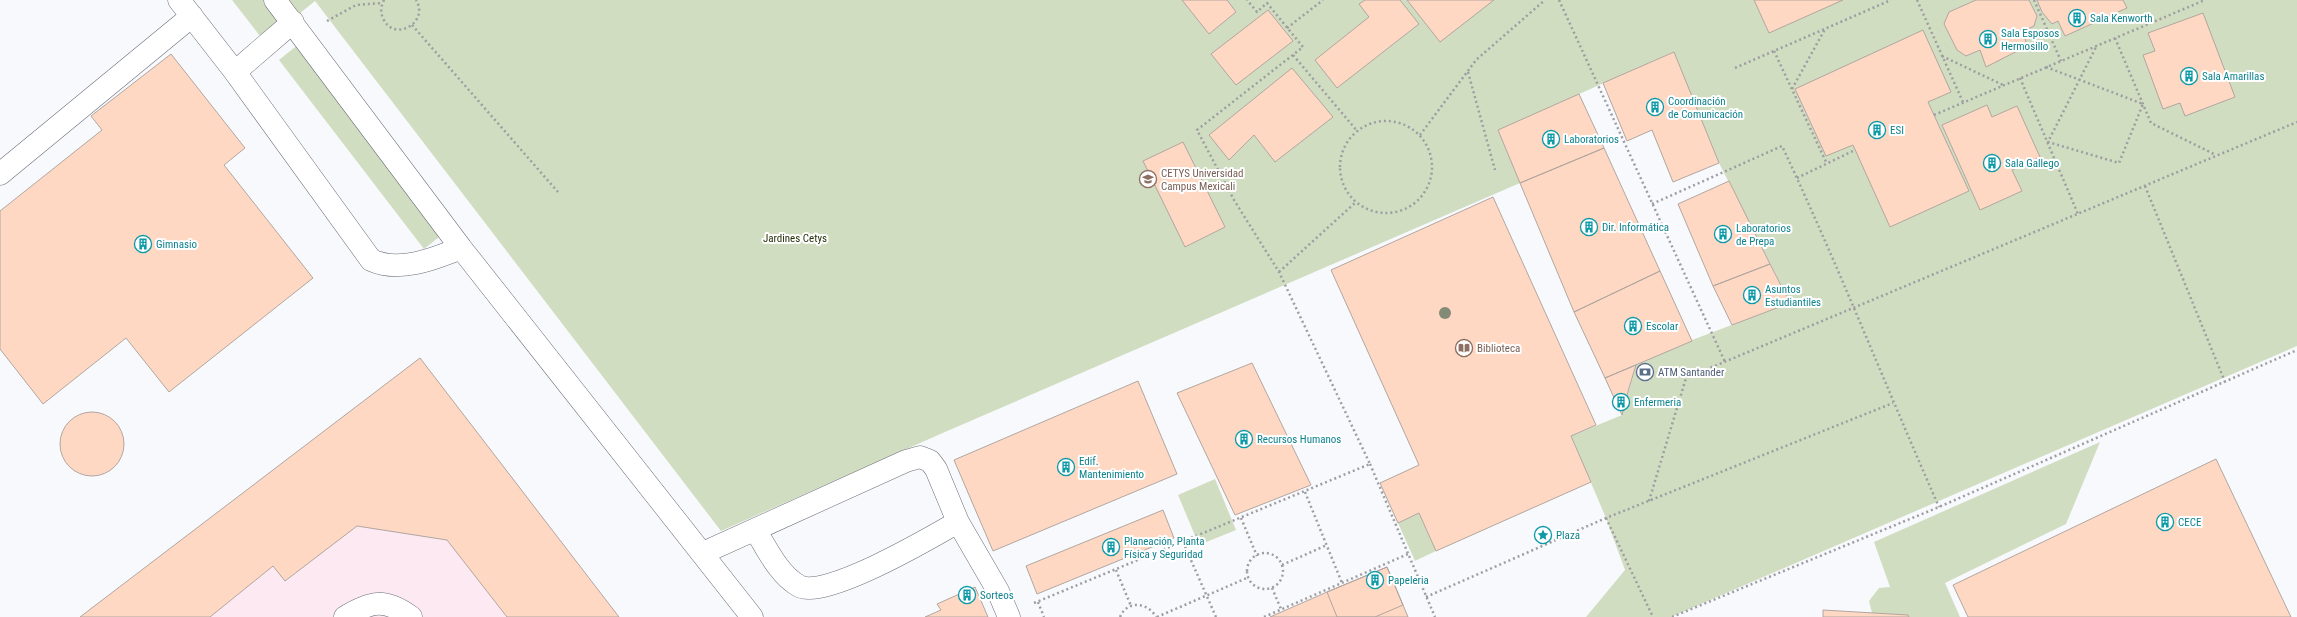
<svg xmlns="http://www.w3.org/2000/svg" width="2297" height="617" font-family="'Roboto Condensed',sans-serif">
<rect width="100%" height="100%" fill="#f8f9fd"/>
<path fill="#fce9f2" d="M420 358 619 617H80Z"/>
<path fill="#d1ddc1" d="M232 0H275L293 22 267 45Z
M280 0H2297V346L1671 617H1586L1625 570 1606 518 1571 436 1622 415 1636 365 1692 340 1790 303 1719 163 1673 52 1499 130 1520 183 945 432 721 531 315 1 294 18Z
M305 39 448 230 424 249 279 60Z
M2100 442 2066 524 1945 583 1960 617H1909L1908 615 1872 613 1869 601 1879 588 1890 587 1874 542Z
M1215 479 1236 530 1199 545 1178 495Z
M1419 513 1436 551 1415 561 1398 523Z"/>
<path fill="#fed8c3" stroke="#b1a6a0" d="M1182 0H1227L1236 12 1209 34Z
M1365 0H1400L1419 24 1337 88 1315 60 1369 17 1359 4Z
M1407 0H1494L1440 42Z
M1754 0H1843L1769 33Z
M1976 0H2029L2037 16 2034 26 2023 31 2027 46 1986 67 1980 50 1966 56 1957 50 1944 24 1949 12Z
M2037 0H2123L2127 8 2065 36 2058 21 2052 24 2042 12Z
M1268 10 1293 41 1236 85 1211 54Z
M2203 13 2235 97 2185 116 2180 103 2163 109 2143 55 2155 51 2148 33Z
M1923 30 1951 92 1928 102 1969 191 1890 227 1853 145 1826 156 1795 89Z
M1674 52 1719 163 1673 182 1652 130 1627 141 1603 83Z
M171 54 245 148 224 165 313 278 169 392 126 338 43 404 0 349V211L102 130 91 116Z
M1292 68 1333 117 1275 162 1254 135 1229 160 1209 135Z
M1579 94 1604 148 1520 183 1498 130Z
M1987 105 1992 117 2017 106 2040 157 2012 170 2022 191 1980 210 1942 125Z
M1183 142 1225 227 1185 247 1143 161Z
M1604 148 1660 271 1574 312 1520 183Z
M1729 181 1770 264 1713 286 1678 204Z
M1493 197 1596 425 1571 436 1591 482 1436 551 1419 513 1398 523 1380 483 1419 465 1331 270Z
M1770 264 1790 303 1732 325 1713 286Z
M1660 271 1692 341 1605 378 1574 312Z
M420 358 619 617H507L447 540 357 526 285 581 273 566 210 617H80Z
M1252 363 1311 485 1235 515 1177 393Z
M1636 365 1629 388 1622 415 1605 378Z
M1138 381 1177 474 993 551 954 460Z
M60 444a32 32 0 1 1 64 0a32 32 0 1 1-64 0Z
M2216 459 2291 617H1968L1953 585Z
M1163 510 1174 538 1037 594 1026 566Z
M1387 567 1408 617H1270L1327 592Z
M1387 567 1403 605 1375 617H1337L1327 592Z
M975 587 988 617H925L941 610 937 604Z
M1823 610 1908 615 1909 617H1823Z"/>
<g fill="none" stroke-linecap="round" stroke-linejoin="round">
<g stroke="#6d6e78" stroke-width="23">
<path id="minor" d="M179 0 235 72 371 260C399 273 434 259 461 248
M275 0 461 248 752 617
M235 72 293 22
M0 174 192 16
M756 531C767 549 779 575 799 586 825 600 932 537 958 522
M703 553 906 461 920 457 930 461 936 469 958 522 998 591 1009 617
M345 617C371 601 385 598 411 617"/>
</g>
<path stroke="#9d9da2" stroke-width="2.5" stroke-dasharray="2 3" stroke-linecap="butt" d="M384 0C381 6 380 12 383 18 393 43 430 23 416 0
M1559 0 1725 362
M1917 0 1963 102
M2034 0 2061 61
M327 21 356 5 382 3
M412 25 558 192
M1287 28 1323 0
M2115 38 2151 123 2216 155
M1774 51 1827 164
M1293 55 1358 132
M1942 56 2003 85
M2046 67 2143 104 2119 163 2048 142 2097 45
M1735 68 1891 0
M1468 72 1495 170
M2020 78 2078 214
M1792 89 1825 29
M1934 115 2205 0
M1340 167a46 46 0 1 1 92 0a46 46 0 1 1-92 0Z
M1420 135 1476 60 1545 0
M1797 178 1855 150
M2145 186 2225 382
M1652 204 1782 146C1838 265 1886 387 1939 507
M1279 272 1356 202
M1370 464 1435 617
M1305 492 1342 583
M1649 501 1686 378 2297 122
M1241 518 1257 556
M1606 518 1653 617
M1183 542 1216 617
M1247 571a18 18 0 1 1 36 0a18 18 0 1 1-36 0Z
M1282 565 1327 545
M1116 570 1131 606
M1272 588 1281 609
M1426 597 1606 518 1893 403
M1038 602 1044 617
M1034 603 1370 464 1279 272 1234 200 1197 130 1303 47 1267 3 1257 12 1247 0
M1120 617C1127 600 1148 602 1156 617
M1157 617 1249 577
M1264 617 1408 554
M1672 617 1939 507 2297 350"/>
<use href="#minor" stroke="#fff" stroke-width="22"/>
</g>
<circle fill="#838b76" cx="1445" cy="313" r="6"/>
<defs>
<g id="building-ring" transform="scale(0.9)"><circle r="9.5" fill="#fff" stroke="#0f9aa8" stroke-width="1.5"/><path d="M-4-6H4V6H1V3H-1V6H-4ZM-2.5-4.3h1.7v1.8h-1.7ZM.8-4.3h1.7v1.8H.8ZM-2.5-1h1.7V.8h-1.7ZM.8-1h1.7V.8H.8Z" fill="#0f9aa8"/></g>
<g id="university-ring" transform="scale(0.9)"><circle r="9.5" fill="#fff" stroke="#8d6e63" stroke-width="1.5"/><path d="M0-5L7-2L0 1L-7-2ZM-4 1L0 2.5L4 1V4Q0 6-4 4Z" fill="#8d6e63"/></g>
<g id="library-ring" transform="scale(0.9)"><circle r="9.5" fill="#fff" stroke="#8d6e63" stroke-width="1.5"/><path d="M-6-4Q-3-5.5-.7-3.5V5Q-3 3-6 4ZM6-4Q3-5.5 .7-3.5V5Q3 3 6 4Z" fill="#8d6e63"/></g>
<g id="bank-ring" transform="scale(0.9)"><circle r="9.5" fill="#fff" stroke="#5c6f8a" stroke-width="1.5"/><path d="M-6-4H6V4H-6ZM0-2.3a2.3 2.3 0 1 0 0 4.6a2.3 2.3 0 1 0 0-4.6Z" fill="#5c6f8a"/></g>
<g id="sight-ring" transform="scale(0.9)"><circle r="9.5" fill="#fff" stroke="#0f9aa8" stroke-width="1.5"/><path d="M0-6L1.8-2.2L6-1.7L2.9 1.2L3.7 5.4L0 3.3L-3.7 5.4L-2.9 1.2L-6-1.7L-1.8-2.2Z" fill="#0f9aa8"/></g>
</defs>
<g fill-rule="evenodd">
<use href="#building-ring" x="2077" y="18"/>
<use href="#building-ring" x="1988" y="39"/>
<use href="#building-ring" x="2189" y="76"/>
<use href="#building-ring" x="1655" y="107"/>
<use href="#building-ring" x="1877" y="130"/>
<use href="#building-ring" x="1551" y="139"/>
<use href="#building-ring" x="1992" y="163"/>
<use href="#university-ring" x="1148" y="179"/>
<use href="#building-ring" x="1589" y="227"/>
<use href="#building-ring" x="1723" y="234"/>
<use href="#building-ring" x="143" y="244"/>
<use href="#building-ring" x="1752" y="295"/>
<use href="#building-ring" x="1633" y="326"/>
<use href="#library-ring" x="1464" y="348"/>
<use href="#bank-ring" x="1645" y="372"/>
<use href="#building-ring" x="1621" y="402"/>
<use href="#building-ring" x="1244" y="439"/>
<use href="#building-ring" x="1066" y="467"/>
<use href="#building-ring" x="2165" y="522"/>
<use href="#sight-ring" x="1543" y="535"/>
<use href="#building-ring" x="1111" y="547"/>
<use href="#building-ring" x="1375" y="580"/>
<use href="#building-ring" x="967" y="595"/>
</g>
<g text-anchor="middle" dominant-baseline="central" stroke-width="4" stroke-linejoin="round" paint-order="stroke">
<g font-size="11" fill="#0d838f" stroke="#fff" text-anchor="start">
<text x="2090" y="18">Sala Kenworth</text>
<text x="2001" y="33">Sala Esposos<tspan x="2001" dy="13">Hermosillo</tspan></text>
<text x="2202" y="76">Sala Amarillas</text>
<text x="1668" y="101">Coordinación<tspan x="1668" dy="13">de Comunicación</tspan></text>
<text x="1890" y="130">ESI</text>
<text x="1564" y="139">Laboratorios</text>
<text x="2005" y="163">Sala Gallego</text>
<text x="1602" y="227">Dir. Informática</text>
<text x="1736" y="228">Laboratorios<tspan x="1736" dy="13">de Prepa</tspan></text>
<text x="156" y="244">Gimnasio</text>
<text x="1765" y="289">Asuntos<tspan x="1765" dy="13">Estudiantiles</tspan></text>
<text x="1646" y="326">Escolar</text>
<text x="1634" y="402">Enfermeria</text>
<text x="1257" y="439">Recursos Humanos</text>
<text x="1079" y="461">Edif.<tspan x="1079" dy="13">Mantenimiento</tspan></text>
<text x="2178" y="522">CECE</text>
<text x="1556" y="535">Plaza</text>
<text x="1124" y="541">Planeación, Planta<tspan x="1124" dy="13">Física y Seguridad</tspan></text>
<text x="1388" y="580">Papeleria</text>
<text x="980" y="595">Sorteos</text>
</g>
<g font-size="11" fill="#785e54" stroke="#fff" text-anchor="start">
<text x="1161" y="173">CETYS Universidad<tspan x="1161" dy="13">Campus Mexicali</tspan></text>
<text x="1477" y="348">Biblioteca</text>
</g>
<g font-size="11" fill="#233108" stroke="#fff">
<text x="795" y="238">Jardines Cetys</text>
</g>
<g font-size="11" fill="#4e5e75" stroke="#fff" text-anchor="start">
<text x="1658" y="372">ATM Santander</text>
</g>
</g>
</svg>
